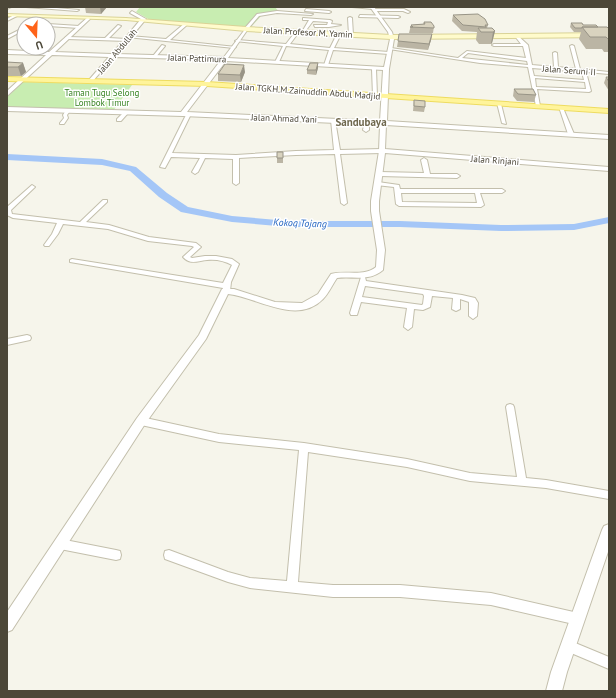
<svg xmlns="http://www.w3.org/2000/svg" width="616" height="698" font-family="'PT Sans',sans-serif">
<rect width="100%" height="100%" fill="#f6f5eb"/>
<path fill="#c8edb1" d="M140 7H275L279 12 262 15 250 28 150 20 136 12Z
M23 82 132 85 113 111 7 107V97Z"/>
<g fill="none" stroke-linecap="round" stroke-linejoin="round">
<path fill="#a4c6f7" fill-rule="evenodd" d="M7 154 102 159 136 167 167 193 188 207 232 216 289 221H400L501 225 574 224 609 217V223L574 230 501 231 400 227H289L232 222 181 212 159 197 130 171 102 165 7 160Z"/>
<g stroke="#c3bfac" stroke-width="2">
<path id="minor" d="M7 7H11L7 9Z
M26 7H45L79 10 77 11Z
M352 7H373L375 8 373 9Z
M306 9 329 11 331 12 329 13 305 11Z
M374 9H404L410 12 408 13 403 11H373Z
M277 11 313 14 311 15 277 13 259 16 247 30 244 29 257 14Z
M14 15 17 16 7 21V19Z
M360 15 398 16 400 17 398 18 359 17Z
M350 17 352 18 353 35 351 36 349 35 348 18Z
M303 18 330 20 332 21 331 24 341 25 329 27H315L314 25H327L328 22 313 21 304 33 302 32 309 20H303Z
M185 23 188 24 170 40 236 47 234 48 127 37 129 36 166 39Z
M48 24 79 26 81 27 79 28 48 26Z
M118 25 121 26 109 38 126 39 127 41 67 39 65 38 67 37 105 38Z
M23 28H24V30L7 39V36Z
M296 31 299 32 290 44 330 48 337 34 339 33 341 34 334 48 389 52 391 53 389 54 333 50 328 65 326 66 324 65 329 50 286 46 279 62 277 63 275 62 283 46 235 41 237 40 286 44Z
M516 34 528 45 532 65 554 67 553 53 555 52 557 53 558 67 576 69 570 46 572 45 574 46 580 69 609 72V74L586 72 591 91 589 92 537 89 540 106 538 107 536 106 528 67 480 63 389 49 391 48 458 58 467 51 526 58 523 46H494L492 45 494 44H521L514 35ZM468 53 527 61 528 65 462 58ZM532 68 582 72 584 80 534 76ZM535 78 585 82 586 89 536 87Z
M162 45 165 46 155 58H153V56Z
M374 68 376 69 377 96 375 97 373 96 372 69Z
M497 103 501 104 506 124 502 123Z
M559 107 563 108 574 134 573 135 568 134Z
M66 110 70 111 67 115 68 118 64 124H60V123L64 118 63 115Z
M125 111 129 112 121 121H117V119Z
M187 113 191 114 172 153 236 155 296 151 334 150 331 120 333 119 335 120 340 150 382 149 385 151 382 153 340 154 347 203 344 205 341 203 335 154 296 155 239 158V183L236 185 233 183V159L205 158 198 172 195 174 192 172 200 158 171 157 165 168 160 167Z
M365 121 369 122V130L366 132 363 130Z
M424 158 427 160 430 174H457L460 176 457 178 380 176 377 174 380 172 424 173 421 160Z
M378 182 399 185 400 189H502L505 191 502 193H480L484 205 481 207 399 206 396 204 394 187 376 185 375 184ZM401 193H475L477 203 402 202Z
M32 185 35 187 34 188 11 210 12 214 80 222 103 200H107V202L86 222 109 225 149 237 196 243 201 247 190 257 192 258 205 256H216L232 259 239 264 231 282 230 291 226 293 222 291 223 288 70 262V260L72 259 223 283 232 265C225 261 216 259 207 260 197 261 190 265 183 257L194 247 192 246 148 241 108 229 63 224 58 234 49 246H45L44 245 52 234 57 223 13 218 7 215V207Z
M361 277H365L366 281 462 295 475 298 478 303 477 316 473 319 469 316V302L460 299V309L456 311 452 309 453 298 432 296 430 307 423 310 414 309 412 327 408 330 404 327 407 308 361 302 357 315H351L350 313ZM365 286 423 294 424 296 423 304 422 305 362 297Z
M27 335 30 336 31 338 30 340 7 345V339Z
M510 404 513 405 514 407 526 478 546 480 609 491V499L546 488 470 481 407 467 308 452 298 582 333 585H400L491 593 578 613 582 615 584 619 582 623 578 625 491 605 400 597H333L250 588 228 582 165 559 164 555 165 551 169 550 228 572 250 578 287 581 299 450 219 442 141 425 138 424 137 421 138 418 141 417 219 434 304 443 407 459 470 473 517 477 506 407 507 405Z
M60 539 116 550 120 551 121 555 120 559 116 560 60 549 56 548 55 544 56 540Z
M568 640 609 657V669L564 650 562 646 564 642Z"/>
</g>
<g stroke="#c3bfac" stroke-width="2">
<path id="tertiary" d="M370 7H374L392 32 394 39 389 69 387 121 609 135V139L386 125 385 149 609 167V171L385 153 379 201V211L385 250 383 270C369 282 353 276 337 278 332 285 329 293 323 299 297 326 257 297 228 294L206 339 145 424 12 630 7 632V612L137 418 199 335 222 289H234L275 302 302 303 318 294 331 274C345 270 364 277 376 267L377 250 371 211V201L379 151 380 125 183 116 7 111V107L181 112 221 60 114 57 91 83 88 81 109 57 52 55 7 96V91L46 55 7 54V50L49 52 88 17 90 19 55 52 112 54 141 19 130 13 132 11 146 19 117 54 224 57 246 28 248 29 228 58 384 67 390 39 388 32ZM226 61 383 70 380 121 187 112Z
M609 524V549L567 672 562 691H546L551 672 602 530 604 526Z"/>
</g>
<g stroke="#dad397" stroke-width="2">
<path id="secondary" d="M7 14 126 18 246 27 391 35 609 33V37L391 39 246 31 126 20 7 16Z"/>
</g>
<g stroke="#eedc61" stroke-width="2">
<path id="primary" d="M7 77 207 82 609 109V113L207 86 7 81Z"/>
</g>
<use href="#minor" fill="#fff" fill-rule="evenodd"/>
<use href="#tertiary" fill="#fff" fill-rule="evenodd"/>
<use href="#secondary" fill="#fffbcc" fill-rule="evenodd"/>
<use href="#primary" fill="#fff49b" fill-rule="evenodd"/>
</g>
<path fill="#bbb5a4" d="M85 7H107L101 14 86 13Z
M453 15 488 25 487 28 495 31 492 43 491 44H479L476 40 477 32 462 31 452 21Z
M424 22 434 26 433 33H409L411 25 423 24Z
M571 23 598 27 609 29V52H604L602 49H586L579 39 581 32H574L570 27Z
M432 34 431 40 428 50 397 47 398 41Z
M7 62 23 63 26 72 21 76H7Z
M318 63V68L316 75 307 74V70Z
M245 72 241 82 218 81V74Z
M606 77H609V91L604 83Z
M514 89 536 95 534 102 517 101 513 96Z
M414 100 425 107 424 112 413 111Z
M283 152V163H277V158Z"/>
<path fill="#989486" d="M100 7H107L101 14Z
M495 31 492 43 491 44 493 32Z
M432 34 431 40 428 50 429 44Z
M23 63 26 72 21 76 18 67Z
M318 63V68L316 75V70Z
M244 65 245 72 241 82 240 75Z"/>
<path fill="#d9d3bf" stroke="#989486" d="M478 14 485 19 488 25H485L486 27 463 25 453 15Z
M424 22H431L434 26V28L410 27H413L411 25 425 24Z
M571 23H582L583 25H596L598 27H582V28H575Z
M582 27H607L609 29V39H608L606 37H590Z
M478 28H492L495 31 493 32H481Z
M399 34H432L429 44 398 41Z
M7 62 23 63 18 67H7Z
M310 63H318L316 70H307Z
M225 64 244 65 240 75 218 74Z
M606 77H609V82Z
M514 89H533L536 95 518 94Z
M414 100 425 101V107L414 106Z
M277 152H283V158H277Z"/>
<g text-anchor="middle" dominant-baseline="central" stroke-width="3" stroke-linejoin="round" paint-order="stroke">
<g font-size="9" fill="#4c4738" stroke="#fff">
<text transform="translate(308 32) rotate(3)">Jalan Profesor M. Yamin</text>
<text transform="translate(117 51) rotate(-50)">Jalan Abdullah</text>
<text transform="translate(197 58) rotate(2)">Jalan Pattimura</text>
<text transform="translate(569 70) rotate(4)">Jalan Seruni II</text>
<text transform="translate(308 91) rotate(4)">Jalan TGKH.M.Zainuddin Abdul Madjid</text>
<text transform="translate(284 118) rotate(2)">Jalan Ahmad Yani</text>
<text transform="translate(495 160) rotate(4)">Jalan Rinjani</text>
</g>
<g font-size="9" fill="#388424" stroke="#fff">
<text x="102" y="92">Taman Tugu Selong<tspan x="102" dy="10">Lombok Timur</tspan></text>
</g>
<g font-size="10" font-style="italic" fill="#2666c2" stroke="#fff">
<text transform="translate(300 223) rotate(2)">Kokoq Tojang</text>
</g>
<g font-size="11" font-weight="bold" fill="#6f684e" stroke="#fff">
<text x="361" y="122">Sandubaya</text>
</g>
</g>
<rect width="616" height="698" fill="none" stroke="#4c4738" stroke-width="16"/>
<g transform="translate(36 36) rotate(161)"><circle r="19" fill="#ffffff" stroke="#b7b5af"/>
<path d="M0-3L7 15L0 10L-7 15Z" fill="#ff6319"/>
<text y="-6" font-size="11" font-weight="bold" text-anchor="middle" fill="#4c4738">U</text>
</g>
</svg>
